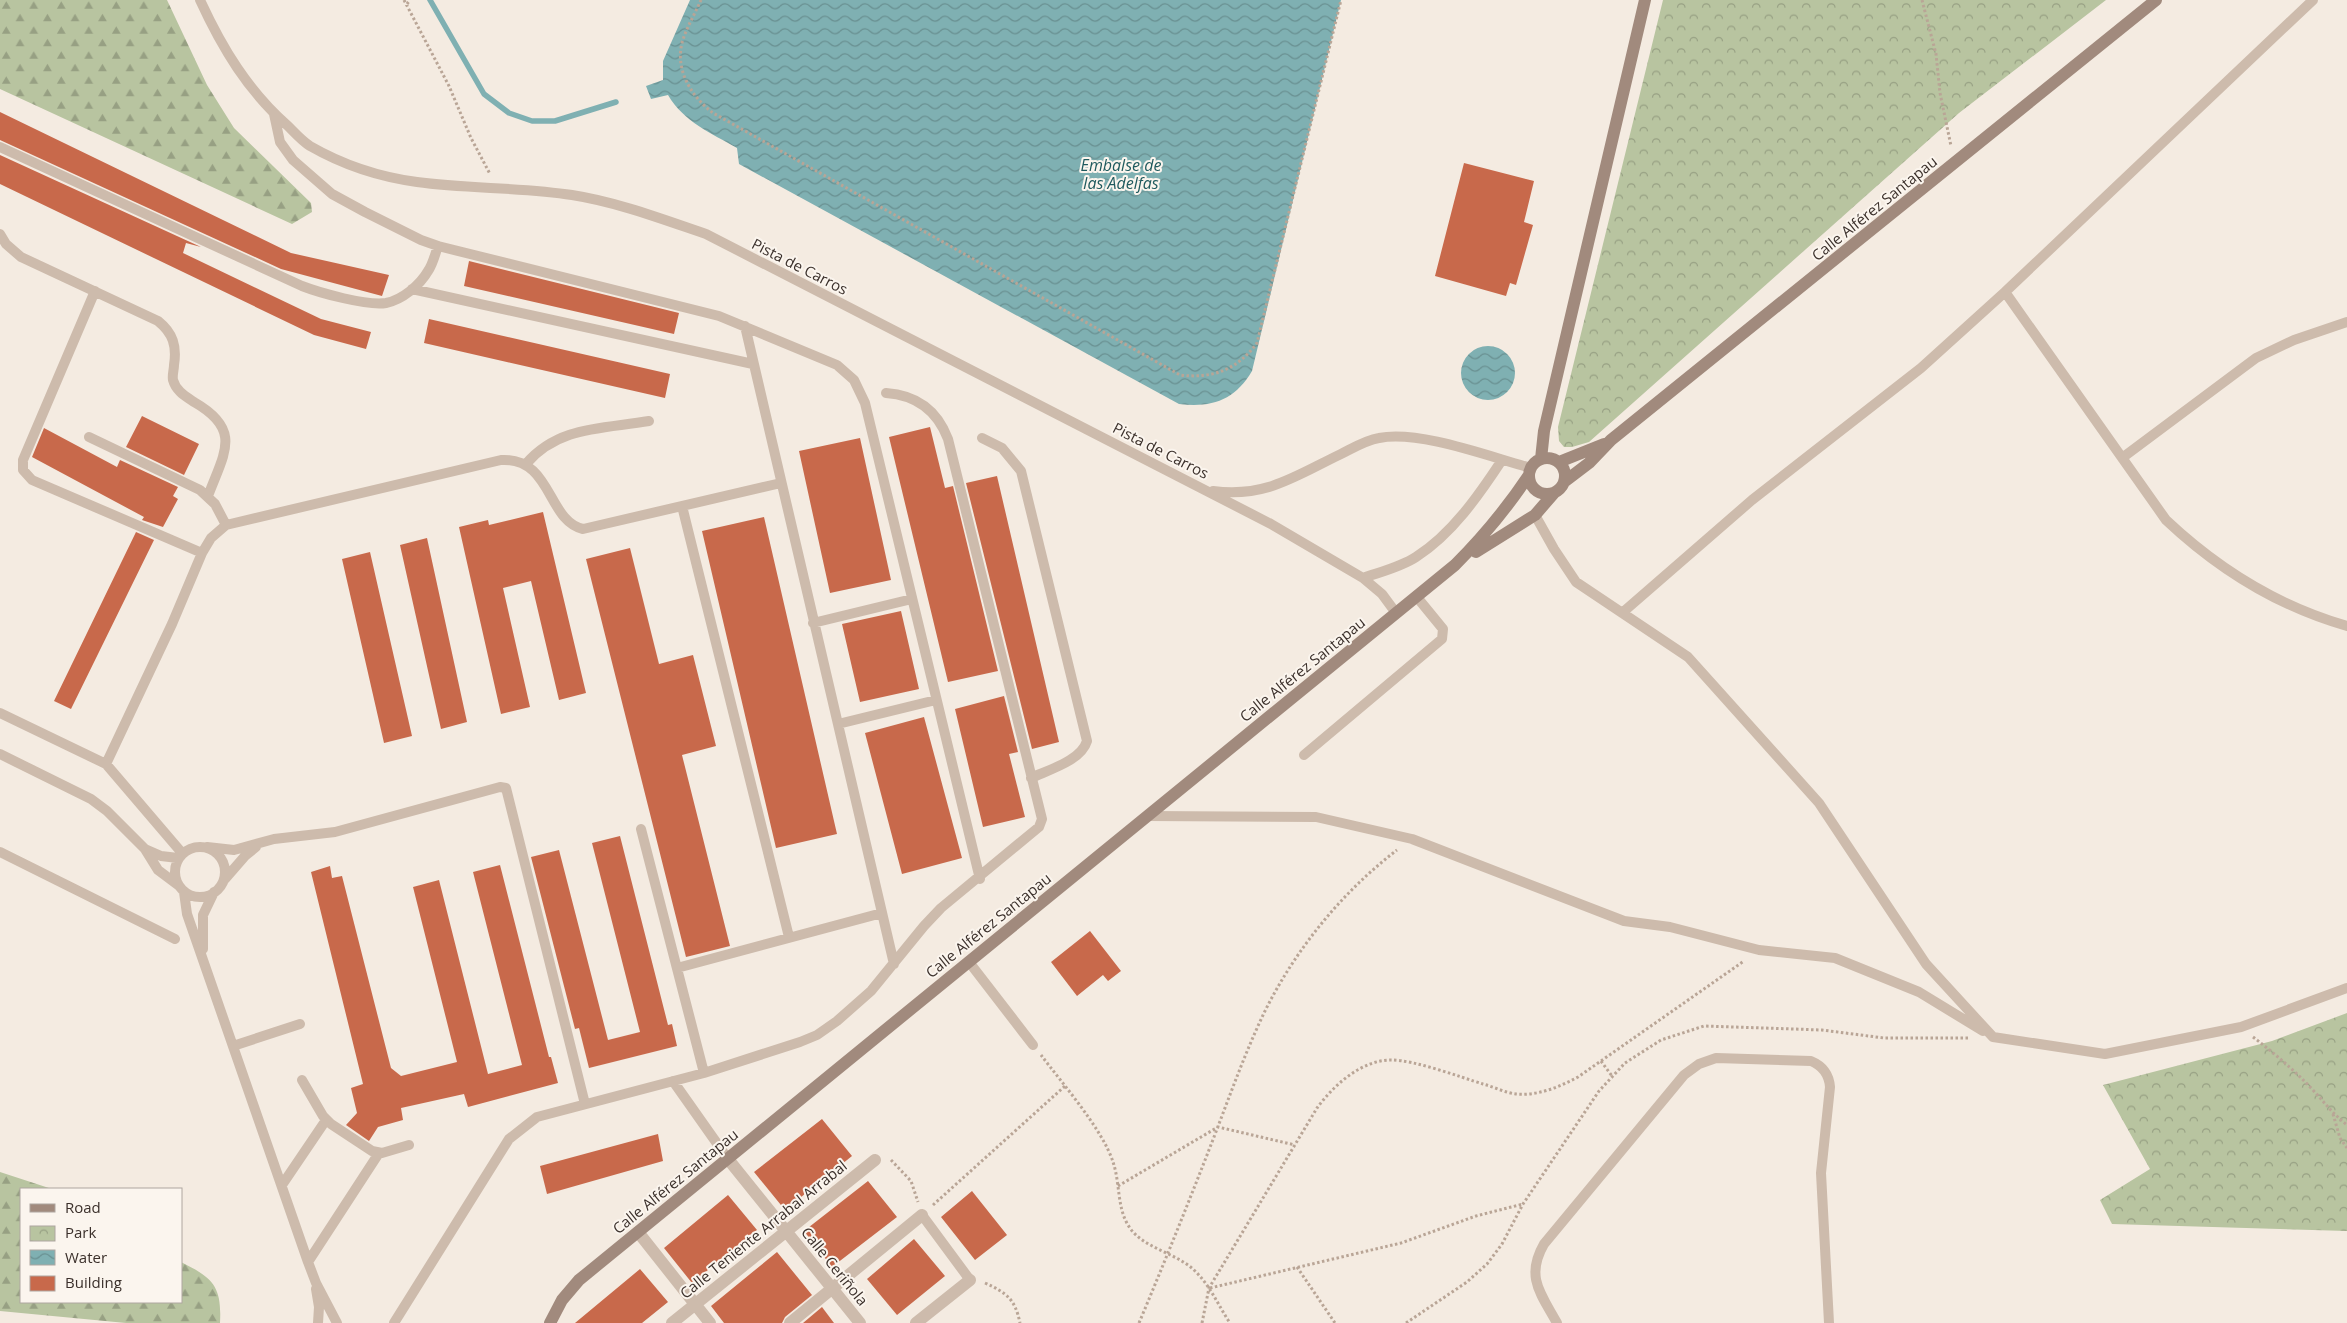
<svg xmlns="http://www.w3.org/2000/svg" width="2347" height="1323" font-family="'Open Sans',sans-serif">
<defs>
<pattern id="forest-firs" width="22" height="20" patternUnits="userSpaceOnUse" patternTransform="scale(1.25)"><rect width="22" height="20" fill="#b8c4a0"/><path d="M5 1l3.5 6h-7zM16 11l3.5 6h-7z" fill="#97a083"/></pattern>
<pattern id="park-crowns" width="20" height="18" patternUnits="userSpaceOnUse" patternTransform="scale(1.25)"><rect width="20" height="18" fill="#b8c4a0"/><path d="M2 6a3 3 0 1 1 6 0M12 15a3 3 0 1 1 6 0" fill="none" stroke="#97a083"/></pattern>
<pattern id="water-waves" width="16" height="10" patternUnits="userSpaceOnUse" patternTransform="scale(1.25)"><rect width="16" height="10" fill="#7fb0b2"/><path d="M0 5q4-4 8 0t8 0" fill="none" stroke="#699091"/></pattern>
</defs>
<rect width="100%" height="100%" fill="#f4ebe1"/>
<path fill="url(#forest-firs)" d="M0 0H167L207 85 234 128 311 203 312 212 292 224 0 89Z
M0 1172 52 1189H21V1302H181V1262C213 1278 222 1286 220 1323H126L0 1311Z"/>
<path fill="url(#park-crowns)" d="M1663 0H2106L1959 113 1589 442 1572 447H1564L1559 441 1558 427Z
M2347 1013V1231L2112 1224 2100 1200 2150 1169 2103 1085 2272 1041Z"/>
<path fill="url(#water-waves)" d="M690 0H1341L1252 371C1235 400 1212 408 1179 404L739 164 737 148C711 133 684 122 668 95L651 99 646 86 663 80V61Z
M1461 373a27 27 0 1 1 54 0a27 27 0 1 1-54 0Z"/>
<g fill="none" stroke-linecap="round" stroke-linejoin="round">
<path stroke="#7fb0b2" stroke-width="5.5" d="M430 0 484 94 509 113 532 121H555L616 102"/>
</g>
<path fill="#c8694b" d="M0 112 291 253 389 275 382 296 281 269 0 140Z
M0 155 201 247 186 243 183 253 321 319 371 332 366 349 314 335 0 184Z
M1464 163 1534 181 1524 222 1533 225 1516 285 1510 283 1506 296 1435 276Z
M469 261 679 313 674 334 464 286Z
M429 319 670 374 665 398 424 343Z
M142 416 199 444 184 475 126 447Z
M930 427 945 488 953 486 998 671 948 682 889 437Z
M44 428 117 467 120 460 178 487 173 496 178 499 163 527 142 520 144 517 32 457Z
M860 438 891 580 830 593 799 451Z
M997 476 1059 742 1032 749 966 483Z
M543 512 586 693 559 700 531 581 503 588 530 707 501 714 459 527 488 520 489 525Z
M764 517 837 834 776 848 702 531Z
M136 532 154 540 71 709 54 701Z
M427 538 467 722 441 729 400 545Z
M630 548 659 664 693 655 716 746 682 755 730 946 686 957 586 559Z
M370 552 412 736 384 743 342 559Z
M901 611 919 689 860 702 842 624Z
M1004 696 1018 752 1009 754 1025 817 983 827 955 709Z
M924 717 962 858 902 874 865 733Z
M620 836 668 1025 672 1024 677 1046 589 1068 579 1028 575 1029 531 857 559 850 608 1040 640 1032 592 843Z
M500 865 549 1057H551L558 1083 468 1107 464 1094 401 1108 403 1120 378 1127 369 1141 346 1125 357 1113 351 1088 363 1084 311 872 330 866 332 878 342 876 391 1068 401 1076 457 1062 413 887 439 880 488 1074 522 1065 473 872Z
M1090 931 1121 971 1108 981 1103 975 1077 996 1051 962Z
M822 1119 852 1156 785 1210 754 1172Z
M658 1134 663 1161 547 1194 540 1166Z
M868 1181 897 1217 832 1267 804 1231Z
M972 1191 1007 1235 975 1260 941 1217Z
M728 1195 757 1230 692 1283 664 1248Z
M914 1239 945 1276 897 1315 867 1279Z
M777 1252 812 1295 785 1317 782 1323H724L711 1306Z
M640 1269 668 1302 642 1323H575Z
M822 1307 834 1323H803Z"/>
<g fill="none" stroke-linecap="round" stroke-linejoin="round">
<path stroke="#b9a596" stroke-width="3" stroke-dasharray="2.5 2.5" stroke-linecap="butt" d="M404 0 449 86 471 138 490 174
M701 0C695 14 686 28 682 43 675 71 692 97 713 113L1180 375C1212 379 1237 370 1257 343L1341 0
M1922 0 1936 54 1940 93 1951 146
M407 4 410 0
M2253 1037C2274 1053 2294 1070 2312 1089 2324 1102 2333 1114 2347 1125
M1041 1055C1062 1083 1103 1130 1113 1162 1120 1182 1117 1207 1128 1225 1141 1248 1175 1252 1194 1270 1210 1285 1218 1305 1230 1323
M1601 1061 1612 1076
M2333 1114 2340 1138 2347 1148
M891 1160 911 1181 918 1202
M1118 1186 1218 1127 1295 1145
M933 1205 1065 1086
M1297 1267 1335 1323
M985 1283C1007 1293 1015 1299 1020 1323
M1210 1288 1401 1243 1476 1216 1523 1204
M1139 1323C1165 1261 1190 1199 1214 1137 1230 1095 1245 1053 1264 1013 1295 950 1341 893 1397 850
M1202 1323 1209 1288 1317 1108C1333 1086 1361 1060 1391 1060 1415 1060 1460 1077 1483 1084 1494 1087 1506 1093 1516 1094 1538 1096 1559 1087 1578 1077L1744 961
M1406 1323 1467 1282 1487 1264 1502 1244 1523 1204 1599 1091 1625 1063 1661 1040 1704 1026 1822 1030 1884 1038H1968"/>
<path stroke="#cdbbac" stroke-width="10" d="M200 0C222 48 248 91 288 126 295 133 302 141 310 146 343 165 380 177 417 182 468 189 521 187 572 195 617 202 662 219 706 234L1271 524 1363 578 1382 594 1396 613
M274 114 280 142 293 160 332 194 365 212 421 240 438 246 719 316 837 365 854 380 865 403 980 879
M0 147 302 286C320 293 367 306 386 303 402 300 420 285 428 271 433 264 435 254 438 246
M0 234 6 244 21 257 158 321C173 333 177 346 174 365 174 370 172 375 173 380 176 391 185 396 194 402 243 430 224 453 208 496
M412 289 753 364
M95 291 23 460V470L32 480 202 553
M2005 292 2166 520C2218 569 2277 606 2347 626
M745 326 894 964
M89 437 200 490 215 504 226 525
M982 438 1002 448 1021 471 1087 741C1081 761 1048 770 1031 778
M2122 458 2256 358 2294 340 2347 322
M526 464C558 426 603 429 649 421
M1213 491C1266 498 1295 476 1341 454 1353 448 1366 440 1379 438 1420 430 1490 457 1531 468
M682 506 789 937
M1535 515 1554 549 1576 582 1688 657 1819 803 1926 964 1993 1037 2105 1054 2241 1027 2347 988
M1363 578C1380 572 1401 567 1416 557 1452 534 1479 495 1502 460
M1622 613 1752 500 1921 368 2005 292 2313 0
M813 623 912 599
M0 713 106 764 182 853
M838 724 936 700
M0 754 91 799 107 811 145 849 158 870 178 885
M1304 755 1442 639 1443 629 1416 596
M106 764 172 624 202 553 211 538 226 525 501 460C552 457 547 521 583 529L781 483
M1148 816 1316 817 1412 839 1624 921 1670 927 1759 950 1835 958 1919 992 1983 1031
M641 829 704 1073
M175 872a25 25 0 1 1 50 0a25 25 0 1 1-50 0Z
M207 847 234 850 274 839 335 832 500 787 506 788 585 1104
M145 849 161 856 178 858
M0 852 175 939
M225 879 245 856 256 847
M184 892 187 914 308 1262 316 1283 337 1323
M203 949V915L214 892
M969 962 1033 1045
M677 968 882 913
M233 1046 300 1024
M302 1080 323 1116 331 1124 372 1151 382 1153 409 1145
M673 1081 728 1159
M282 1185 326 1120
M922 1215 970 1280
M308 1262 379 1153
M316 1289 319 1307 318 1323
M394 1323 509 1139 537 1117 704 1073 800 1042 817 1035 837 1021 871 991 924 926 941 908 1039 827 1042 819 948 439C937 410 916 395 886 393
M1557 1323C1541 1294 1525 1277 1544 1244L1684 1075 1699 1064 1716 1058 1811 1061C1823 1066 1829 1074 1830 1087L1821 1173 1829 1323"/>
<path stroke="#cdbbac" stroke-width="12" d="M728 1159 860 1323
M638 1232 710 1323
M672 1323 875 1160
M790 1323 922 1215
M916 1323 970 1280"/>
<path stroke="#a18a7d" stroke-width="12" d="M1529 476a18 18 0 1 1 36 0a18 18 0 1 1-36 0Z
M1541 459 1544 431 1645 0
M1559 462 1604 444
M1564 482 1589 463 1611 440 2156 0
M1476 552 1535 515 1554 493
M550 1323 562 1300 579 1280 1455 565C1483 537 1507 508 1529 475"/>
</g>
<g text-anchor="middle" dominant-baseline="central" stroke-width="4" stroke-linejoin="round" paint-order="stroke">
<g font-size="15" fill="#3b302b" stroke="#fbf5ee">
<text transform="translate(1874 208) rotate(-39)">Calle Alférez Santapau</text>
<text transform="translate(800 266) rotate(27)">Pista de Carros</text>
<text transform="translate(1161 450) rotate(27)">Pista de Carros</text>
<text transform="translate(1302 669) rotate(-39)">Calle Alférez Santapau</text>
<text transform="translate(988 925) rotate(-39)">Calle Alférez Santapau</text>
<text transform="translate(675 1181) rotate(-39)">Calle Alférez Santapau</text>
<text transform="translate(763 1229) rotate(-39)">Calle Teniente Arrabal Arrabal</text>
<text transform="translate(835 1266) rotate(51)">Calle Ceriñola</text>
</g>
<g font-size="16" font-style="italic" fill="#1f5a5e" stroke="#fbf5ee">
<text x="1121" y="165">Embalse de<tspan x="1121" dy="18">las Adelfas</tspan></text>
</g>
</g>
<rect x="20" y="1188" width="162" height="115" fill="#fbf5ee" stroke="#aea6a0"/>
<rect x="30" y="1204" width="25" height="8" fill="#a18a7d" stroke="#aea6a0"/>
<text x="65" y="1213" font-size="15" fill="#3b302b">Road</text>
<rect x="30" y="1226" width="25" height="15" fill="url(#park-crowns)" stroke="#aea6a0"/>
<text x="65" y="1238" font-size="15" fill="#3b302b">Park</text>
<rect x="30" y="1250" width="25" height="15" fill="url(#water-waves)" stroke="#aea6a0"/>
<text x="65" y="1263" font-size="15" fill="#3b302b">Water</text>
<rect x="30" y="1276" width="25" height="15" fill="#c8694b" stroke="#aea6a0"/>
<text x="65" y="1288" font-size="15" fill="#3b302b">Building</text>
</svg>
